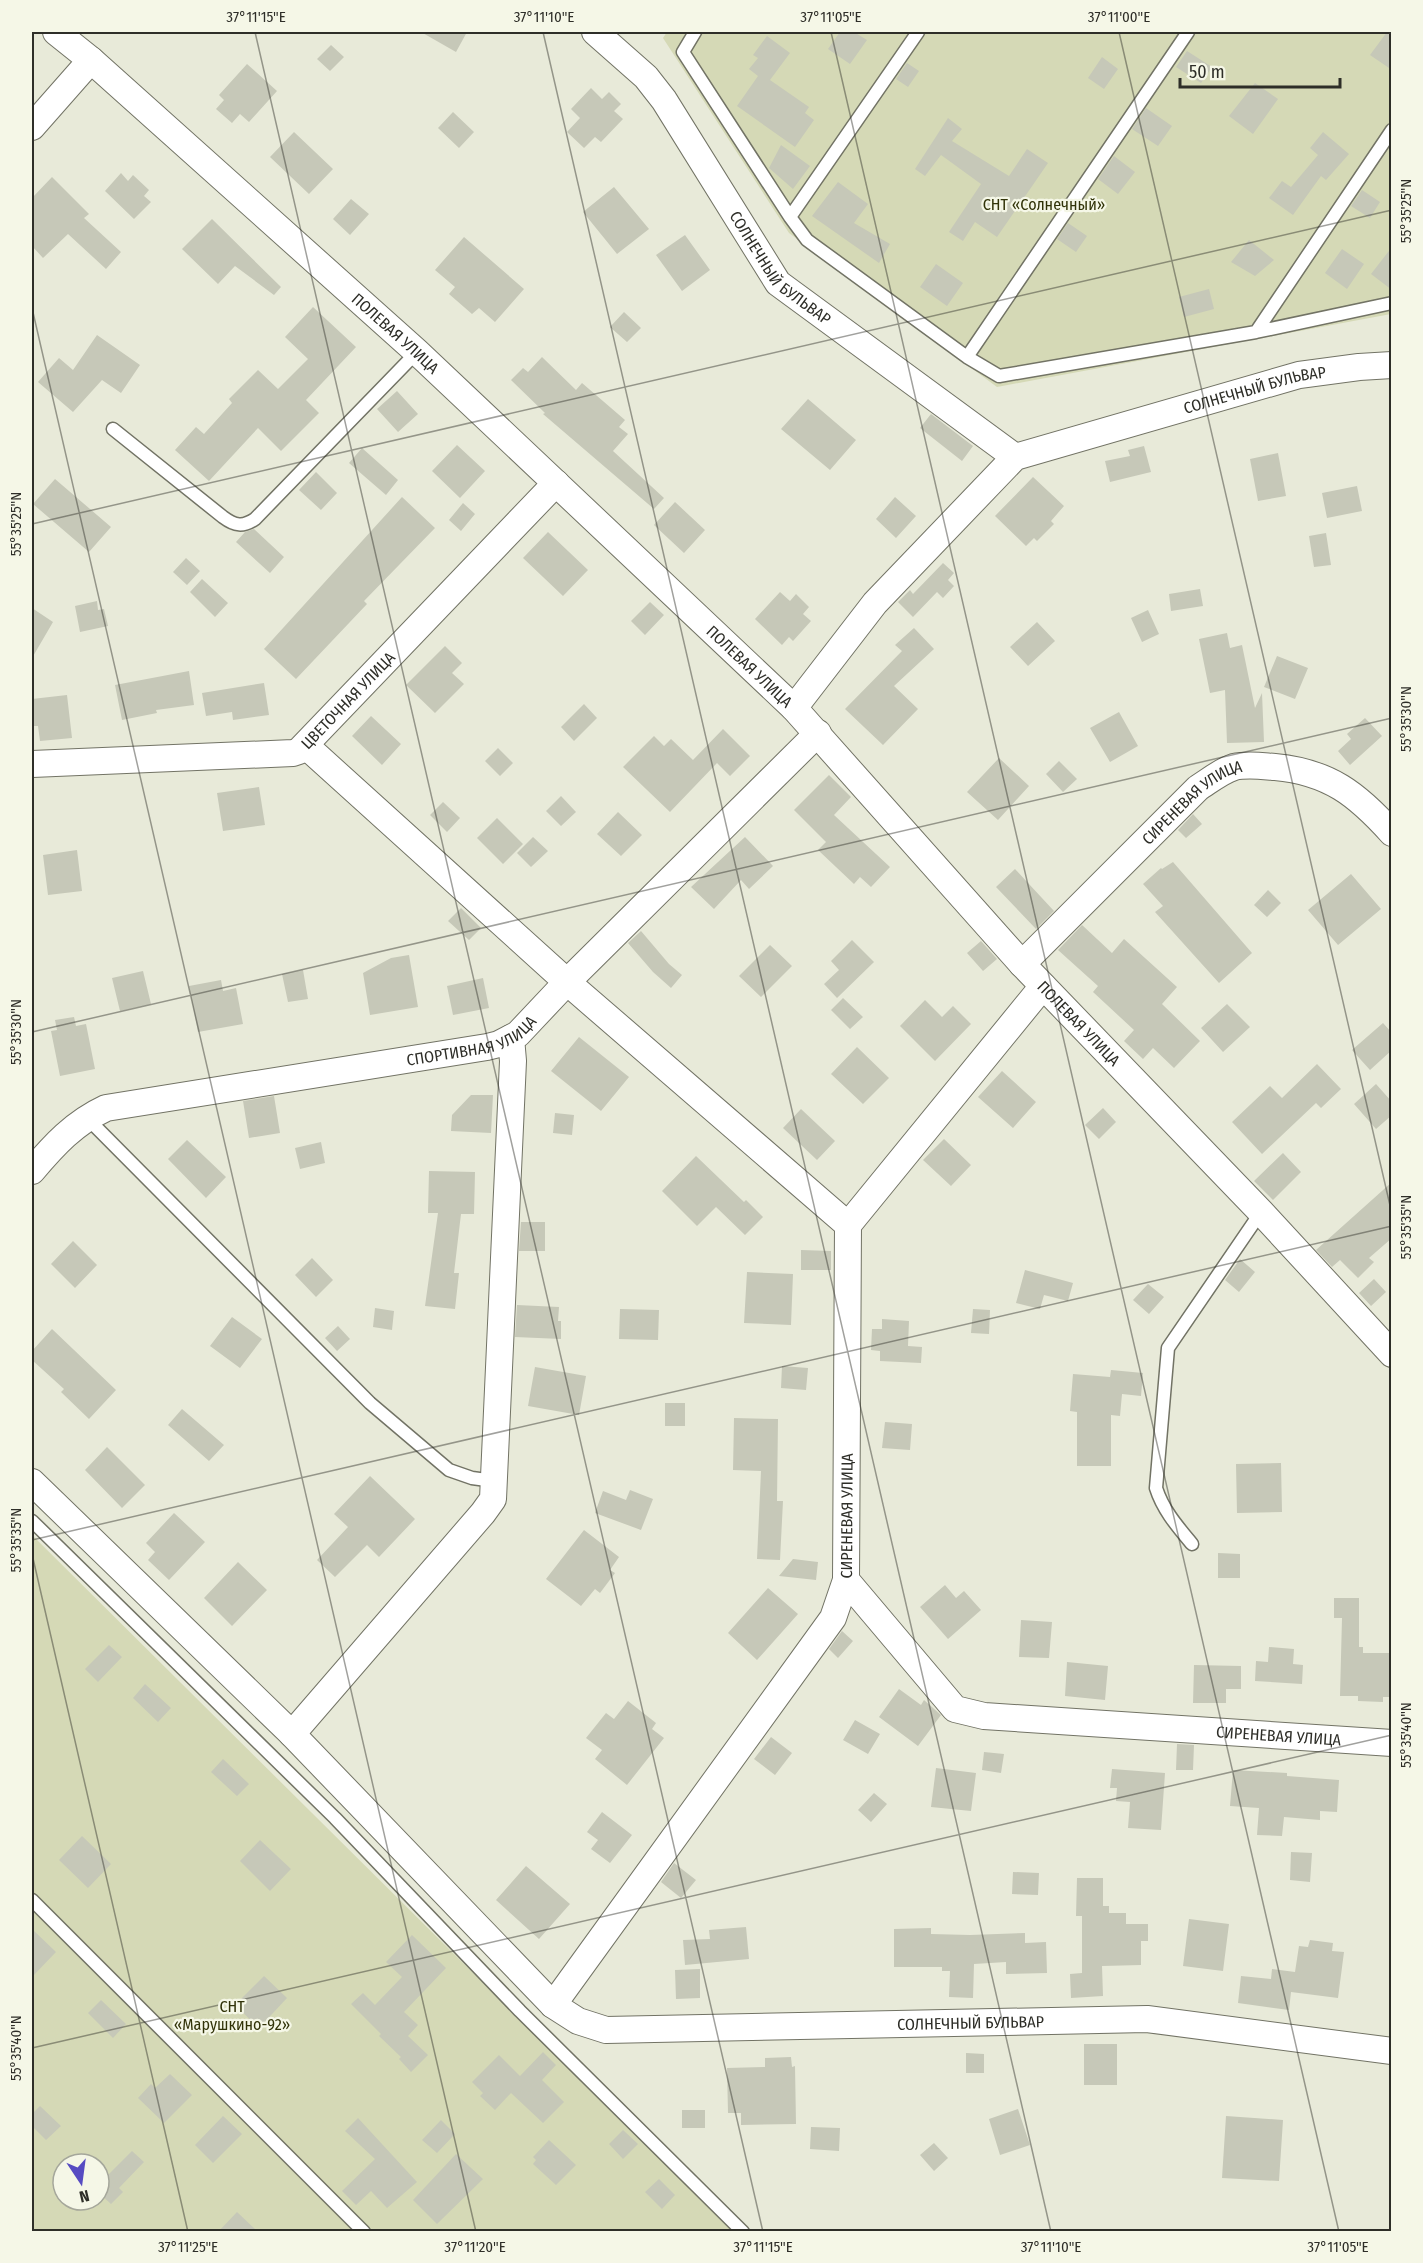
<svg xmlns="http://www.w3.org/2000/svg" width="1423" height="2263" font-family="'Fira Sans Condensed',sans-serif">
<rect width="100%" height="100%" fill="#e8ead9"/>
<path fill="#d5d9b6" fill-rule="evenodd" d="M667 32H1391V314L997 387 789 233 663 38Z
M32 1535 733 2231H32ZM63 2164H99V2200H63Z"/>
<path fill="#c6c8b8" d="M421 32H467L456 52Z
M840 32H854L867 40 850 64 828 49Z
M1387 32H1392V70L1370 55Z
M767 36 790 53 770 80 809 107 805 113 814 120 795 147 737 106 758 76 749 69 758 58 753 55Z
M331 45 344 57 330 71 317 59Z
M1187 51 1212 67 1201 83 1176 67Z
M1102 57 1118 69 1104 89 1088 78Z
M907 63 919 71 908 87 896 79Z
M247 64 277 91 249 122 240 114 232 123 216 109 224 100 219 95Z
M1255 83 1278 99 1253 134 1229 116Z
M591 88 602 99 609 92 621 104 614 111 623 119 601 142 595 137 584 148 567 132 580 118 571 109Z
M1146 108 1172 126 1158 146 1132 129Z
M453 112 474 132 459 148 438 128Z
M948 118 962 129 952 141 1009 176 1027 149 1048 163 997 237 975 222 963 241 949 232 981 184 941 155 925 176 915 169Z
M294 132 333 169 309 194 270 157Z
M1323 132 1349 154 1326 180 1321 176 1293 215 1269 198 1282 181 1291 187 1318 155 1310 148Z
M781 145 810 166 793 189 769 168Z
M1114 156 1135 172 1118 194 1098 179Z
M121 173 128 181 133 175 149 190 144 196 151 202 134 219 105 191Z
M52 177 89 214 84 218 121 252 106 269 68 234 43 258 32 246V198Z
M838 182 868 204 854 223 890 244 879 263 812 216Z
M614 187 649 229 617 254 583 212Z
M1362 190 1380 202 1370 218 1351 206Z
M351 199 369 214 350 235 333 219Z
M212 219 281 287 274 295 235 266 218 284 182 249Z
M1068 223 1087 236 1076 252 1057 239Z
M685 235 710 270 682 291 656 255Z
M464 237 524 289 495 322 479 308 472 314 449 294 455 287 435 270Z
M1249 240 1274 260 1255 276 1231 262Z
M1392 247V290L1371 274Z
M1342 249 1364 264 1347 289 1325 273Z
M936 264 963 283 947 306 920 287Z
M1209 289 1214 309 1184 317 1179 297Z
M313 307 356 347 306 400 319 413 281 451 258 428 209 481 175 450 196 427 204 434 232 403 229 399 258 370 278 389 308 359 285 337Z
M624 312 641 328 627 342 610 327Z
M97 335 140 365 121 393 102 380 73 412 38 382 59 358 73 370Z
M542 357 576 390 582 383 625 420 619 427 628 434 613 451 664 498 654 509 543 414 545 413 511 380 523 368 528 372Z
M397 391 418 414 398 432 377 409Z
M808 399 856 440 830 470 781 429Z
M931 414 973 446 962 461 920 428Z
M457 445 485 471 460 498 432 471Z
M1144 446 1151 472 1110 482 1105 461 1130 456 1128 450Z
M362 448 398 480 386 495 349 463Z
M1278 453 1286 496 1258 501 1250 459Z
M316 472 337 493 321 510 299 490Z
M1033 477 1064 506 1051 521 1054 524 1037 541 1034 538 1026 546 995 516Z
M55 479 111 527 89 552 33 504Z
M1357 486 1362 511 1327 518 1322 493Z
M402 497 435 528 364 601 367 604 296 679 264 649Z
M895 497 916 516 896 538 876 519Z
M675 502 705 530 684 553 654 525Z
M463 503 475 514 461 531 449 520Z
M254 529 284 557 270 573 236 542 245 532Z
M548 532 588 570 563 596 523 558Z
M1326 533 1331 565 1314 567 1309 536Z
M186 558 200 571 187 585 173 572Z
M943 563 954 573 948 580 954 586 943 598 937 592 913 617 898 602 910 590 913 594Z
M202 579 228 603 215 617 190 592Z
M1200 589 1203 606 1171 611 1169 594Z
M780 592 790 601 796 594 809 607 803 614 811 621 793 641 789 637 782 645 755 619Z
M97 601 98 610 104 609 108 626 80 632 75 606Z
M650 602 664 615 645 635 631 621Z
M32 608 53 622 32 658Z
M1148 610 1159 634 1142 642 1131 618Z
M1037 622 1055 641 1028 666 1010 647Z
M914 628 934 649 894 686 918 709 883 745 845 709 902 651 895 645Z
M1227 633 1230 648 1242 645 1255 708 1262 693 1264 742 1227 743 1225 690 1210 693 1199 639Z
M445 646 462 663 452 673 464 684 435 713 406 685Z
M1277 656 1308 668 1295 699 1264 687Z
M189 671 194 705 156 710 157 713 122 720 115 685Z
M264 683 269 715 233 720 232 712 206 716 202 693Z
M67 695 72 738 40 741 38 726H34L33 718H32V699Z
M584 704 597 718 574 741 561 727Z
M1119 712 1138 746 1110 762 1090 728Z
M371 716 401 744 382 765 352 736Z
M1365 718 1382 736 1350 765 1338 751 1351 739 1347 734Z
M723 729 750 756 730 776 717 763 670 812 623 767 654 736 664 746 671 739 693 760Z
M498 748 513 763 500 776 485 761Z
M999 758 1029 786 998 820 967 792Z
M1059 761 1077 779 1063 792 1046 774Z
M829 775 851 797 834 815 890 867 871 887 860 877 854 884 818 850 826 842 794 810Z
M259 787 265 825 223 831 217 793Z
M561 796 576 812 561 826 546 811Z
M443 802 460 818 447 832 430 815Z
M618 812 642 835 621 856 597 834Z
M1193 814 1202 824 1186 838 1178 830Z
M497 818 523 844 503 864 477 838Z
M533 837 548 851 531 867 517 853Z
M745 837 773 866 749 889 741 880 714 909 691 887Z
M77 850 82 891 48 895 43 855Z
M1173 862 1252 953 1219 983 1155 912 1163 906 1143 884 1161 868 1162 869Z
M1015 869 1054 911 1036 929 996 887Z
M1351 874 1381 909 1338 945 1308 910Z
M1268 890 1281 903 1267 917 1254 905Z
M461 908 481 928 469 940 448 921Z
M1082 925 1112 953 1124 939 1177 987 1162 1004 1200 1041 1174 1068 1153 1048 1143 1059 1124 1041 1134 1030 1093 992 1098 986 1058 950Z
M641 931 669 964 682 975 671 988 653 972 628 943Z
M852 940 874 962 837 998 824 984 839 970 831 961Z
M981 941 997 959 983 971 967 953Z
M770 945 792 966 761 997 739 976Z
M409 955 418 1007 370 1015 363 973 391 958Z
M303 970 308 999 288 1002 282 974Z
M143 971 151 1004 120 1011 112 978Z
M483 978 489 1008 453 1015 447 986Z
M221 980 223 991 236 988 243 1024 198 1032 189 986Z
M843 998 863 1017 850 1029 831 1010Z
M925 1000 942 1017 953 1006 971 1024 935 1061 900 1026Z
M1227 1004 1250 1027 1223 1052 1201 1028Z
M74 1017 76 1026 86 1024 95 1069 60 1076 51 1031 57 1030 55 1020Z
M1383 1023 1392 1033V1050L1370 1070 1352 1050Z
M579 1037 629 1077 601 1111 551 1071Z
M857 1047 889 1078 863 1104 831 1074Z
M1317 1064 1341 1089 1321 1108 1316 1103 1262 1154 1232 1122 1270 1086 1282 1098Z
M1002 1071 1036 1102 1013 1128 978 1097Z
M1376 1084 1392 1102V1115L1376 1129 1354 1104Z
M471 1095H493L491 1133 451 1131 452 1115Z
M274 1096 280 1133 249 1138 243 1101Z
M1103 1108 1116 1122 1099 1139 1085 1125Z
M801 1109 835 1141 817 1160 783 1128Z
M555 1113 574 1115 572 1135 553 1133Z
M944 1139 971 1165 951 1186 923 1160Z
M187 1140 226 1177 206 1198 168 1159Z
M321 1142 325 1163 300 1169 295 1148Z
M1283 1153 1301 1172 1273 1200 1254 1181Z
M696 1156 744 1202 746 1200 763 1217 745 1235 716 1207 697 1226 662 1191Z
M429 1171 475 1172 474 1214H461L454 1273H459L455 1309 425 1306 438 1213H428Z
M1392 1182V1238L1369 1258 1374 1262 1358 1278 1340 1260 1332 1267 1316 1250Z
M521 1222H545V1251H519Z
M73 1241 97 1265 75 1288 51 1264Z
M801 1250 831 1251V1270H801Z
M312 1258 333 1280 316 1297 295 1275Z
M1240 1259 1255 1272 1239 1292 1225 1280Z
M1025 1270 1073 1283 1068 1301 1044 1295 1040 1309 1016 1303Z
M747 1272 793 1274 791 1325 744 1323Z
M1374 1279 1386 1292 1371 1306 1359 1293Z
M1148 1284 1164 1297 1149 1314 1133 1300Z
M517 1305 559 1307 558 1321H561V1339L515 1337Z
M375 1308 394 1311 392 1330 373 1327Z
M620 1309 659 1310 658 1340 619 1339Z
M973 1309 990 1310 989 1334 971 1333Z
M232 1317 262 1339 240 1368 210 1346Z
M882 1319 909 1321 908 1346 922 1347 921 1363 880 1361V1351L871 1350 872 1329H882Z
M338 1326 350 1339 337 1351 325 1338Z
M52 1329 116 1390 89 1419 61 1392 64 1389 32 1360V1351Z
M782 1366 808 1368 806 1390 781 1388Z
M535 1367 586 1376 579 1415 528 1406Z
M1111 1370 1143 1373 1141 1396 1122 1394 1120 1416 1111 1415V1466H1077V1412L1070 1411 1073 1374 1110 1377Z
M665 1403H685V1426H665Z
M182 1409 224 1445 209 1461 168 1425Z
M734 1418 778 1419 777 1501H783L780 1560 757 1559 761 1471 733 1470Z
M885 1422 912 1424 910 1450 882 1448Z
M107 1447 145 1485 122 1508 85 1470Z
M1281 1463 1282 1512 1237 1513 1236 1464Z
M370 1476 415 1519 379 1557 367 1545 335 1577 317 1560 348 1527 334 1514Z
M630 1490 653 1499 641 1530 595 1513 603 1491 626 1500Z
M174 1513 205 1542 169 1580 148 1560 155 1552 146 1543Z
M584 1530 619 1557 610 1570 615 1573 600 1593 595 1589 581 1606 546 1579Z
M1218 1553 1240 1554V1578H1218Z
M793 1559 818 1562 816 1580 779 1576Z
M238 1562 267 1590 232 1626 204 1598Z
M945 1585 956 1598 964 1591 981 1610 948 1639 920 1607Z
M768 1588 798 1614 757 1660 728 1633Z
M1334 1598H1359V1647H1363V1653H1392V1697H1383V1702L1358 1701V1696H1340L1342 1618H1334Z
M1021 1620 1052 1622 1049 1658 1019 1657Z
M842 1631 853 1641 838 1658 829 1649Z
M109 1645 122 1657 98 1682 85 1669Z
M1269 1647 1294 1649 1293 1664 1303 1665 1302 1684 1255 1681 1256 1661 1268 1662Z
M1067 1662 1108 1666 1105 1700 1065 1696Z
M1194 1665 1241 1666V1689H1226V1703H1193Z
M145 1684 171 1708 158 1722 133 1698Z
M899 1689 921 1705 924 1700 941 1715 918 1746 879 1717Z
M628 1701 656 1723 652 1729 664 1738 627 1785 595 1759 602 1750 586 1738 606 1713 614 1719Z
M855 1720 880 1734 868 1754 843 1740Z
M771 1737 792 1753 775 1775 754 1759Z
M1177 1744 1194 1745 1193 1770H1176Z
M984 1752 1004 1754 1001 1773 982 1770Z
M223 1759 249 1784 237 1796 211 1772Z
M936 1768 976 1773 971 1811 931 1807Z
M1112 1769 1165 1773 1161 1830 1128 1828 1130 1802 1116 1801 1117 1788H1110Z
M1233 1770 1287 1773V1776L1339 1780 1337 1812 1320 1811V1820L1284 1817 1282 1836 1257 1835 1259 1808 1230 1806Z
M874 1793 887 1804 871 1822 858 1810Z
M602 1812 632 1835 610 1863 591 1849 598 1840 587 1832Z
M82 1836 111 1864 88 1888 59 1860Z
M260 1840 291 1869 270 1891 240 1861Z
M1291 1852 1312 1853 1310 1882 1290 1880Z
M674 1863 696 1880 681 1898 661 1882Z
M526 1866 570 1904 539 1939 496 1900Z
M1013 1872 1039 1873 1038 1895 1012 1894Z
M1077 1878H1103V1906H1109V1913H1126V1924H1148V1941H1141V1965L1102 1966 1103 1996 1071 1998 1070 1974 1082 1973V1916H1076Z
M1189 1919 1229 1924 1223 1971 1183 1966Z
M746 1927 749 1959 685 1965 683 1940 710 1939 709 1930Z
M931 1928V1934L970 1935 1025 1933V1943L1046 1942 1047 1973 1006 1974V1962L974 1964 973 1998 949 1997 950 1971H942V1967H894V1929Z
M32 1929 56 1952 32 1977Z
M412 1935 446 1968 404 2012 418 2025 408 2036 428 2055 411 2072 399 2059 401 2057 379 2036 381 2034 351 2004 363 1993 375 2005 402 1977 386 1962Z
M1310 1940 1333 1943 1332 1951 1344 1952 1338 1998 1291 1992 1289 2010 1238 2003 1241 1976 1271 1979 1272 1969 1295 1972 1299 1946 1308 1947Z
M700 1969V1998L676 1999 675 1970Z
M264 1976 287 1998 259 2028 235 2005Z
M101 2000 126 2024 113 2038 88 2013Z
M1084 2044H1117V2085H1084Z
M543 2052 556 2065 542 2080 564 2102 543 2123 511 2093 495 2110 480 2096 483 2093 472 2082 499 2055 520 2076Z
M966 2053 984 2054V2073H966Z
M791 2057 792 2067 795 2066 796 2124 741 2125V2113H728L727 2068 765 2067V2058Z
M170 2074 192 2095 164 2123 138 2098 151 2084 155 2088Z
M40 2106 61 2126 46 2140 32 2126V2114Z
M1018 2109 1030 2145 1000 2155 989 2119Z
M682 2110H705V2128H682Z
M223 2116 242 2134 213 2163 195 2145Z
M1226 2116 1283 2120 1279 2181 1222 2178Z
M358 2118 417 2182 387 2208 371 2191 356 2205 342 2191 375 2159 345 2131Z
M441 2120 455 2134 437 2153 422 2140Z
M811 2127 840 2128 839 2151 810 2149Z
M623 2130 638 2144 623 2159 609 2144Z
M549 2140 576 2165 556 2185 533 2164 536 2160 533 2157Z
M934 2143 948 2158 934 2171 920 2155Z
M132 2151 144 2162 119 2188 123 2192 111 2204 99 2193V2168L107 2176Z
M456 2154 483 2179 437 2224 413 2200Z
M659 2179 675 2195 662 2209 645 2192Z
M237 2212 258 2232H218Z"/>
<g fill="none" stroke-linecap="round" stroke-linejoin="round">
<g stroke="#727365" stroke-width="15">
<path id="lane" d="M695 32 683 52 790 217 807 240 967 357 999 376 1256 332 1392 303
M790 217 918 32
M1256 332 1392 130
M967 357 1188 32
M113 429 223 517C235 526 243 527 255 519L417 352
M86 1117 370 1403 449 1470 472 1478 494 1481
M32 1521 335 1818 520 2011 743 2232
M1192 1544C1177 1526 1163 1510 1156 1488L1168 1348 1261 1212
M32 1900 364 2232"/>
</g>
<g stroke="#727365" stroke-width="28">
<g id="street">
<path id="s1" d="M56 32 91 60 417 352 794 708 1022 964 1261 1212 1392 1354"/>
<path id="s2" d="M595 32 646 77 664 100 778 283 1015 457"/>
<path d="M32 127 91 60"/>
<path id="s3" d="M794 708 875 603 1015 457 1299 375 1359 367 1392 365"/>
<path d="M306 746 567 982 848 1225"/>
<path id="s4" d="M32 764 293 753 299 751 556 483"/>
<path id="s5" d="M1022 964 1198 788C1209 781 1221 771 1234 767 1247 764 1261 766 1275 767 1329 772 1357 794 1392 833"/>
<path id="s6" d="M32 1171C54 1145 74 1123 106 1108L487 1047 499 1044 518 1034 567 982 818 733"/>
<path d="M32 1482 292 1734 483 1513 493 1499 513 1061 511 1038"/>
<path id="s7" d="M846 1580 955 1709 984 1716 1392 1743"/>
<path id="s8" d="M292 1734 553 2005 578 2021 606 2030 1147 2019 1392 2051"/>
<path id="s9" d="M553 2005 833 1618 846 1580 848 1225 1043 986"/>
</g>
</g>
<use href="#lane" stroke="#fff" stroke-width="12"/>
<use href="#street" stroke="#fff" stroke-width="26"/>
</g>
<path fill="none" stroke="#2e2e28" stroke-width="1.5" stroke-opacity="0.45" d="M255 32 763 2232M543 32 1051 2232M831 32 1339 2232M1119 32 1392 1214M32 308 476 2232M32 524 1392 210M32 1032 1392 718M32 1540 1392 1226M32 1554 188 2232M32 2048 1392 1735"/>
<g text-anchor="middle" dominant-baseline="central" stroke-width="4.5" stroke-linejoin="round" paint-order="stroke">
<g font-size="16" fill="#313308" stroke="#f5f7e7">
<text x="1044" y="204">СНТ «Солнечный»</text>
<text x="232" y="2006">СНТ<tspan x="232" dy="18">«Марушкино-92»</tspan></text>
</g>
<g font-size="16" fill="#2e2e28" stroke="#f5f7e7">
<text stroke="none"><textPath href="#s2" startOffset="303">СОЛНЕЧНЫЙ БУЛЬВАР</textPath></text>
<text stroke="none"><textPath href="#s1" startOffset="454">ПОЛЕВАЯ УЛИЦА</textPath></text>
<text stroke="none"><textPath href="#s3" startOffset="584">СОЛНЕЧНЫЙ БУЛЬВАР</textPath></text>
<text stroke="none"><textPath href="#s1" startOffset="940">ПОЛЕВАЯ УЛИЦА</textPath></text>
<text stroke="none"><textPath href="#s4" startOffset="338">ЦВЕТОЧНАЯ УЛИЦА</textPath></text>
<text stroke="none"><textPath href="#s5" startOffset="236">СИРЕНЕВАЯ УЛИЦА</textPath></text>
<text stroke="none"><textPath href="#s1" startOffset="1426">ПОЛЕВАЯ УЛИЦА</textPath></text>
<text stroke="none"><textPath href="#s6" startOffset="471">СПОРТИВНАЯ УЛИЦА</textPath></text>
<text stroke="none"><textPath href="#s9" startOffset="582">СИРЕНЕВАЯ УЛИЦА</textPath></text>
<text stroke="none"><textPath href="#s7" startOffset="494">СИРЕНЕВАЯ УЛИЦА</textPath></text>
<text stroke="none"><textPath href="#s8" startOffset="800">СОЛНЕЧНЫЙ БУЛЬВАР</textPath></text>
</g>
</g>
<rect width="1423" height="2263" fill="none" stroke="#f5f7e7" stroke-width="66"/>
<g transform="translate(81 2182) rotate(167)"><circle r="28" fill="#f5f7e7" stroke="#a5a79b" stroke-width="1.5"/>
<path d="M0-4.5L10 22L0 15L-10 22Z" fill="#564bc2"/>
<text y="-9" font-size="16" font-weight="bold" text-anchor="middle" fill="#2e2e28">N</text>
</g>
<path d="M1180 78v9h160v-9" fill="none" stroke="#2e2e28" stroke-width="3"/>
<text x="1189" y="78" font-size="18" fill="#2e2e28" stroke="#f5f7e7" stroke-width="4.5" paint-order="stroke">50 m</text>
<rect x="33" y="33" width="1357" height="2197" fill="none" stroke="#2e2e28" stroke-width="2"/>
<g font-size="15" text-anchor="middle" fill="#2e2e28">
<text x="256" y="22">37°11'15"E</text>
<text x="544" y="22">37°11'10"E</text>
<text x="831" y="22">37°11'05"E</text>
<text x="1119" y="22">37°11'00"E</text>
<text transform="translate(1406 211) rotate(-90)" y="5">55°35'25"N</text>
<text transform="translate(16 524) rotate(-90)" y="5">55°35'25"N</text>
<text transform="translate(1406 719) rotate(-90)" y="5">55°35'30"N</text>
<text transform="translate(16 1032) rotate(-90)" y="5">55°35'30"N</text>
<text transform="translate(1406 1227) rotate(-90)" y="5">55°35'35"N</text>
<text transform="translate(16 1540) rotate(-90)" y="5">55°35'35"N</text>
<text transform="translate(1406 1735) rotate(-90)" y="5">55°35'40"N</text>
<text transform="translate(16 2048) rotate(-90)" y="5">55°35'40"N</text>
<text x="188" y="2252">37°11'25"E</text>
<text x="475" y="2252">37°11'20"E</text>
<text x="763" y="2252">37°11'15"E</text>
<text x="1051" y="2252">37°11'10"E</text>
<text x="1338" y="2252">37°11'05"E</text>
</g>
</svg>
